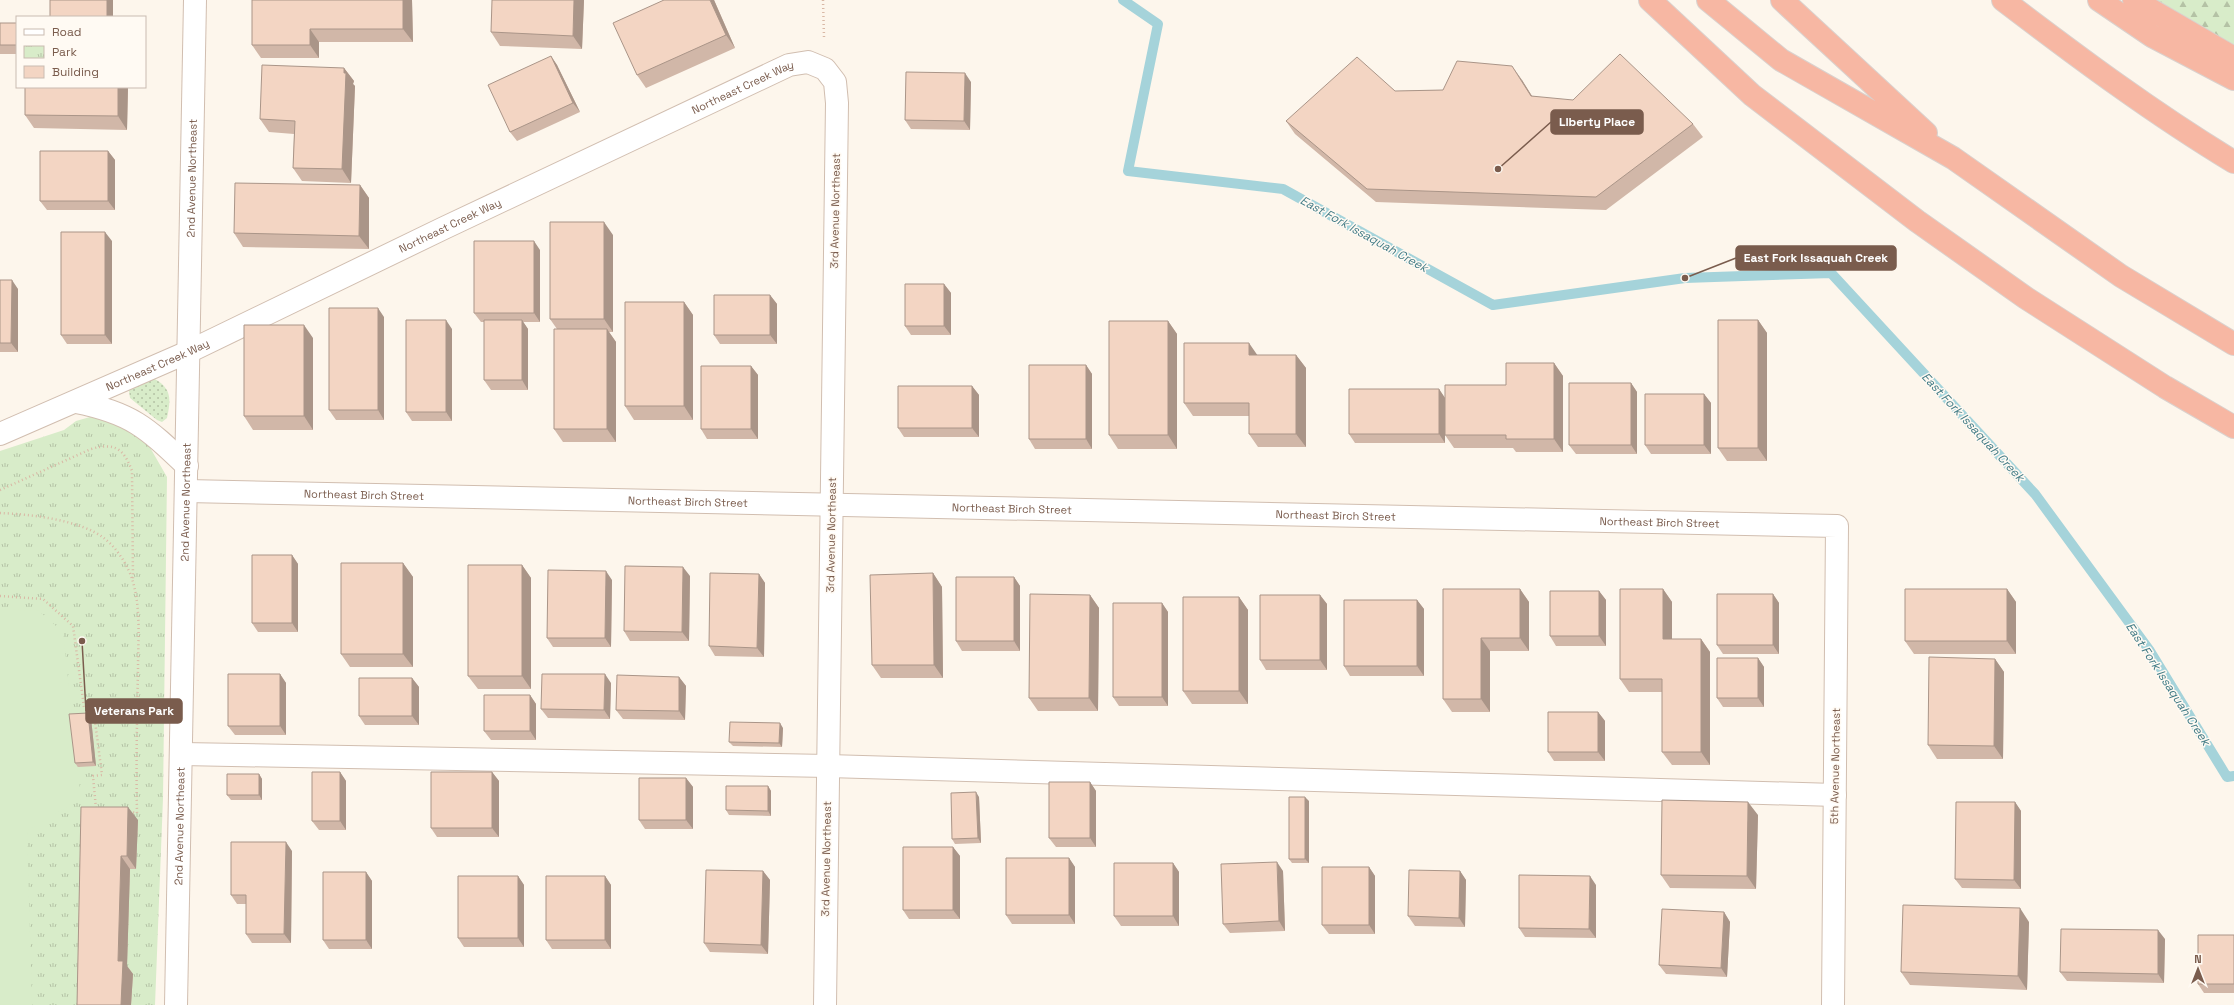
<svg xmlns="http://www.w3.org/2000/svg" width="2234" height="1005" font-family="'Space Grotesk',sans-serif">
<defs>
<pattern id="grass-dots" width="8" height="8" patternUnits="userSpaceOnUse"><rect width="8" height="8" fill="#d8ecc9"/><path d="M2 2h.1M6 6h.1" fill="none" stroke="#b4c2a5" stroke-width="1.8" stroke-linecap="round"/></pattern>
<pattern id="forest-firs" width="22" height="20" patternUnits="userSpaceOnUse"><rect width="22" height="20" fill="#d8ecc9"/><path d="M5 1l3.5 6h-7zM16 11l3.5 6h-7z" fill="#b4c2a5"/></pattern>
<pattern id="park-tufts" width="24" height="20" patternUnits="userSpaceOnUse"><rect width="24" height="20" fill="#d8ecc9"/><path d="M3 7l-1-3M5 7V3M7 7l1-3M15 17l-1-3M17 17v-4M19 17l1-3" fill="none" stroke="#b4c2a5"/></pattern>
</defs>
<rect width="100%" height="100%" fill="#fdf6ec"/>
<path fill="url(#grass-dots)" d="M153 378C172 388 171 399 167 418L162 422 157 420 130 398 129 391 132 383Z"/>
<path fill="url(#forest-firs)" d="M2134 0H2234V58Z"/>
<path fill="url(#park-tufts)" d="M90 417 116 421 148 444 167 477 163 798 155 1005H0V451L64 430 76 421Z"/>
<path fill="#d8ecc9" d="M0 609 39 611 63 632 81 799C62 808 46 822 27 830L32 1005H0Z"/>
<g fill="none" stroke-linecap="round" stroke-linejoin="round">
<path stroke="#a5d3da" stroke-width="10" d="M1123 0 1158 24 1128 171 1283 189 1493 305 1685 278 1831 273 2035 494 2150 651 2227 777 2234 776"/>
<g stroke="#d1beb0" stroke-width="24">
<g id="minor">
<path d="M76 402C132 413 147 428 187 466"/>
<path id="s1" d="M0 434 188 352 444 228 789 65 808 62 825 69 835 82 837 103 825 1005"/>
<path id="s2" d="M187 491 1837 526 1833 1005"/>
<path d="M182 754 828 766 1835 795"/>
<path id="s3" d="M176 1005 195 0"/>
</g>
</g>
<g stroke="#dad1cd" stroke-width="24">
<path id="highway" d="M1650 0 1752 95 1917 221 2026 298 2165 387 2234 427
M1708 0 1781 60 1953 158 2121 276 2234 344
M1782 0 1926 133
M2003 0C2078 57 2153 113 2234 162
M2099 0 2152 36 2234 79
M2134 0 2234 58"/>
</g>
<path stroke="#d9b8a5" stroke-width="2.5" stroke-dasharray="1 3" stroke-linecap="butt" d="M823 0 824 37
M0 490 91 449C115 442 124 449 132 471L133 579
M0 513C29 514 82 520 105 539 117 548 129 567 133 582 141 610 138 641 138 669 137 717 136 765 137 813L130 812
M0 596 43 599 73 626 84 707 93 706 102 775 93 776 96 809"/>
<use href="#minor" stroke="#fff" stroke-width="22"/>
<use href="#highway" stroke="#f7b7a3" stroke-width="22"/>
</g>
<path fill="#d1b7a8" d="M252 0H412L413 42H319V58H261L252 45Z
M584 0 582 49 500 46 491 32Z
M714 0 735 48 646 88 637 75Z
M0 23H17V54H0Z
M551 56 557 65 580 112 517 141 510 132Z
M344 68 354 81 353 84 355 86 351 183 302 181 293 168 294 134 269 132 260 119Z
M1522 80 1532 96 1693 124 1703 137 1606 210 1376 202 1295 134 1286 121 1395 91 1443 90Z
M971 82 970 130 911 129 905 120Z
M128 87 127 130 34 128 25 115Z
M108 151 115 160V210H47L40 201Z
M360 185 369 198V249L243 247 234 233Z
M613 235V332H609L616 342V442H563L554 429 557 329 550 319Z
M112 241V344H67L61 335Z
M540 250V322H523L528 329V390H491L484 380V322H481L474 313Z
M0 280 18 289V352H0Z
M944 284 951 293V335H911L905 326Z
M770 295 777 304V344H720L714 335Z
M684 302 693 315V420H634L625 406Z
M384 317V420H336L329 410Z
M1758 320 1767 333V461H1727L1718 448Z
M1168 321 1177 334V449H1118L1109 435Z
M452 329V421H412L406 412Z
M313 338V430H253L244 416Z
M1257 355H1296L1306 368V447H1258L1249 434V416H1193L1184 403Z
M1554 363 1563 376V452H1516L1513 448H1454L1445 435V443H1355L1349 434 1439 389 1445 398 1506 385Z
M1086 365 1092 374V449H1035L1029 439Z
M751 366 758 375V439H707L701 429Z
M1631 383 1637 392V454H1576L1569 445Z
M972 386 979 395V437H904L898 428Z
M1704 394 1711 403V454H1651L1645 445Z
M292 555 298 564V632H258L252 623Z
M403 563 413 577V667H350L341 654Z
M522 565 531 578V689H478L468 676Z
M933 573 942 587 943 678H881L872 665Z
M759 574 765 583 764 657 715 656 709 646Z
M690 576 689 641H630L624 631Z
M1014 577 1020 586V651H962L956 641Z
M612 580 611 647H553L547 638Z
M1443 589H1520L1529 602V651H1490V712H1452L1443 699Z
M1663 589 1672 602V639H1701L1710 652V765H1672L1662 752V692H1629L1620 679Z
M2007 589 2016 602V654H1914L1905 641Z
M1599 591 1606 600V646H1556L1550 636Z
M1773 594 1779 603V654H1723L1717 645Z
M1090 595 1099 608 1098 711H1038L1029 698Z
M1320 595 1327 604V670H1266L1260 660Z
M1239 597 1248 610V704H1192L1183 691Z
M1417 600 1424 609V676H1350L1344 666Z
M1162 603 1168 612V706H1119L1113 697Z
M1758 658 1764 667V707H1723L1717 698Z
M1995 659 2004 672 2003 759H1937L1928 745Z
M280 674 286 683V735H235L228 726Z
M679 677 686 686 685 720 623 719 616 710Z
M412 678 419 687V725H365L359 716Z
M611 683 610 719 548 718 541 709Z
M530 695 536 704V740H491L484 731Z
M1598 712 1605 721V761H1554L1548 752Z
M88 713 91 718 96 766 78 767 75 763Z
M783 728 782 747 733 746 729 742Z
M340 772 346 781V830H319L312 821Z
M492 772 499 781V837H437L431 828Z
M259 774 262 779V800H231L227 795Z
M686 778 693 787V829H645L639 820Z
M1090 782 1096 791V847H1056L1049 838Z
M768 786 771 791V816L729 815 726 810Z
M979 797 981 843 955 844 952 839Z
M1309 801V863H1292L1289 859Z
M2015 802 2021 811V889L1962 888 1955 879Z
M81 807 138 820 136 869H130L127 966 133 974 131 1005H77Z
M1758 815 1756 889 1670 888 1661 875Z
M953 847 960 856V919H909L903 910Z
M292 851 291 943H252L246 934V904H237L231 895Z
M1069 858 1075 867V924H1012L1006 915Z
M1173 863 1179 872V926H1121L1114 916Z
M1369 867 1375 876V934H1329L1322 925Z
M763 871 770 880 768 954 710 952 704 943Z
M1283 871 1285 931 1230 933 1223 924Z
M1460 871 1466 880 1465 927 1415 926 1408 916Z
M366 872 372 881V949H329L323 940Z
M518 876 524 885V947H464L458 938Z
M605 876 611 885V949H552L546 940Z
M1596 885V938L1525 937 1519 928Z
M1724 912 1730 922 1727 977 1666 974 1659 965Z
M2029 922 2027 990 1910 985 1901 972Z
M2234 935V993H2204L2198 984Z
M2165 939 2164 983 2067 981 2060 972Z"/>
<path fill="#aa9588" d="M107 0H113V17H107Z
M403 0H412L413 42 403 29Z
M574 0H584L582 49 573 36Z
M710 0H714L735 48 726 35Z
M310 29 319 42V58L310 45Z
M551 56 557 65 580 112 573 103Z
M1512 66 1522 80 1540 109 1531 96Z
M344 68 354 81 353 84 355 86 351 183 342 169Z
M965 73 971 82 970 130 964 121Z
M118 87H128L127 130 118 116Z
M108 151 115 160V210L108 201Z
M360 185 369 198V249L359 236Z
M604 222 613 235V332L604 319Z
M105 232 112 241V344L105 335Z
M534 241 540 250V322L534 313Z
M12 280 18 289V352L11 343Z
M944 284 951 293V335L944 326Z
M770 295 777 304V344L770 335Z
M684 302 693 315V420L684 406Z
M378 308 384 317V420L378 410Z
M446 320 452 329V421L446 412Z
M522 320 528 329V390L522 380Z
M1758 320 1767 333V461L1758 448Z
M1168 321 1177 334V449L1168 435Z
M304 325 313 338V430L304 416Z
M607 329 616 342V442L607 429Z
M1249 343 1258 356 1249 355Z
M1296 355 1306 368V447L1296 434Z
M1554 363 1563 376V452L1554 439Z
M1086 365 1092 374V449L1086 439Z
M751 366 758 375V439L751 429Z
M1631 383 1637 392V454L1631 445Z
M972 386 979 395V437L972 428Z
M1439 389 1445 398V443L1439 434Z
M1704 394 1711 403V454L1704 445Z
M292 555 298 564V632L292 623Z
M403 563 413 577V667L403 654Z
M522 565 531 578V689L522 676Z
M683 567 690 576 689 641 682 632Z
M606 571 612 580 611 647 605 638Z
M933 573 942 587 943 678 934 665Z
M759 574 765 583 764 657 757 648Z
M1014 577 1020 586V651L1014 641Z
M1520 589 1529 602V651L1520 638Z
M1663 589 1672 602V652L1663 639Z
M2007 589 2016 602V654L2007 641Z
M1599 591 1606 600V646L1599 636Z
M1773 594 1779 603V654L1773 645Z
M1090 595 1099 608 1098 711 1089 698Z
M1320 595 1327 604V670L1320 660Z
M1239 597 1248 610V704L1239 691Z
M1417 600 1424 609V676L1417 666Z
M1162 603 1168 612V706L1162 697Z
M1481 638 1490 651V712L1481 699Z
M1701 639 1710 652V765L1701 752Z
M1758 658 1764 667V707L1758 698Z
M1995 659 2004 672 2003 759 1994 746Z
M280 674 286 683V735L280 726Z
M605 674 611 683 610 719 604 710Z
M679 677 686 686 685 720 679 711Z
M412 678 419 687V725L412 716Z
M530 695 536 704V740L530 731Z
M1598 712 1605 721V761L1598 752Z
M88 713 91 718 96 766 93 762Z
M780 723 783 728 782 747 779 743Z
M340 772 346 781V830L340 821Z
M492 772 499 781V837L492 828Z
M259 774 262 779V800L259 795Z
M686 778 693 787V829L686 820Z
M1090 782 1096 791V847L1090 838Z
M768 786 771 791V816L768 811Z
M976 792 979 797 981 843 978 838Z
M1305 797 1309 801V863L1305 859Z
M1748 802 1758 815 1756 889 1747 876Z
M2015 802 2021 811V889L2014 880Z
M128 807 138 820 136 869 127 856Z
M286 842 292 851 291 943 284 934Z
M953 847 960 856V919L953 910Z
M121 856 130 869 127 966 133 974 131 1005H121L118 961Z
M1069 858 1075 867V924L1069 915Z
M1277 862 1283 871 1285 931 1279 921Z
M1173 863 1179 872V926L1173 916Z
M1369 867 1375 876V934L1369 925Z
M763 871 770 880 768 954 761 945Z
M1460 871 1466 880 1465 927 1459 918Z
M366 872 372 881V949L366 940Z
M518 876 524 885V947L518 938Z
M605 876 611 885V949L605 940Z
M1590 876 1596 885V938L1589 929Z
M2020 908 2029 922 2027 990 2018 976Z
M1724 912 1730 922 1727 977 1721 968Z
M2158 930 2165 939 2164 983 2158 974Z"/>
<path fill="#f3d5c3" stroke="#aa9588" d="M50 0H107V17H50Z
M252 0H403V29H310V45H252Z
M492 0H574L573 36 491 32Z
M664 0H710L726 35 637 75 613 23Z
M0 23H17V45H0Z
M1620 54 1693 124 1596 197 1367 189 1286 121 1357 57 1395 91 1443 90 1457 61 1512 66 1531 96 1573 100Z
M551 56 573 103 510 132 488 85Z
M262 65 344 68V73H346L342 169 293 168 295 121 260 119Z
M906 72 965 73 964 121 905 120Z
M25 87H118V116L25 115Z
M40 151H108V201H40Z
M235 183 360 185 359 236 234 233Z
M550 222H604V319H550Z
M61 232H105V335H61Z
M474 241H534V313H474Z
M0 280H12L11 343H0Z
M905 284H944V326H905Z
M714 295H770V335H714Z
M625 302H684V406H625Z
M329 308H378V410H329Z
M406 320H446V412H406Z
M484 320H522V380H484Z
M1718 320H1758V448H1718Z
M1109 321H1168V435H1109Z
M244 325H304V416H244Z
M554 329H607V429H554Z
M1184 343H1249V355H1296V434H1249V403H1184Z
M1506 363H1554V439H1506V435H1445V385H1506Z
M1029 365H1086V439H1029Z
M701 366H751V429H701Z
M1569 383H1631V445H1569Z
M898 386H972V428H898Z
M1349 389H1439V434H1349Z
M1645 394H1704V445H1645Z
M252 555H292V623H252Z
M341 563H403V654H341Z
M468 565H522V676H468Z
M625 566 683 567 682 632 624 631Z
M548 570 606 571 605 638H547Z
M710 573 759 574 757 648 709 646Z
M933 573 934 665H872L870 575Z
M956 577H1014V641H956Z
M1443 589H1520V638H1481V699H1443Z
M1620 589H1663V639H1701V752H1662V679H1620Z
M1905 589H2007V641H1905Z
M1550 591H1599V636H1550Z
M1030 594 1090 595 1089 698H1029Z
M1717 594H1773V645H1717Z
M1260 595H1320V660H1260Z
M1183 597H1239V691H1183Z
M1344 600H1417V666H1344Z
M1113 603H1162V697H1113Z
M1929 657 1995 659 1994 746 1928 745Z
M1717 658H1758V698H1717Z
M228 674H280V726H228Z
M542 674H605L604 710 541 709Z
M617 675 679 677V711L616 710Z
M359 678H412V716H359Z
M484 695H530V731H484Z
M1548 712H1598V752H1548Z
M88 713 93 762 75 763 69 714Z
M730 722 780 723 779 743 729 742Z
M312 772H340V821H312Z
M431 772H492V828H431Z
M227 774H259V795H227Z
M639 778H686V820H639Z
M1049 782H1090V838H1049Z
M726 786H768V811L726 810Z
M976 792 978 838 952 839 951 793Z
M1289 797H1305V859H1289Z
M1662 800 1748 802 1747 876 1661 875Z
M1956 802H2015L2014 880 1955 879Z
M81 807H128L127 856H121L118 961H123L121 1005H77Z
M231 842H286L284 934H246V895H231Z
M903 847H953V910H903Z
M1006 858H1069V915H1006Z
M1277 862 1279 921 1223 924 1221 864Z
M1114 863H1173V916H1114Z
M1322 867H1369V925H1322Z
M706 870 763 871 761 945 704 943Z
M1409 870 1460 871 1459 918 1408 916Z
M323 872H366V940H323Z
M1519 875 1590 876 1589 929 1519 928Z
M458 876H518V938H458Z
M546 876H605V940H546Z
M1903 905 2020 908 2018 976 1901 972Z
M1662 909 1724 912 1721 968 1659 965Z
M2061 929 2158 930V974L2060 972Z
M2198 935H2234V984H2198Z"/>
<g text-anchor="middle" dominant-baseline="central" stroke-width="3" stroke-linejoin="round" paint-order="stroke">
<g font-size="11" fill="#7a5c4d" stroke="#fffaf3">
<text stroke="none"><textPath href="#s1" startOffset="820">Northeast Creek Way</textPath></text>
<text stroke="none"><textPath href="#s3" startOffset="827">2nd Avenue Northeast</textPath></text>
<text transform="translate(835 211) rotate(-89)">3rd Avenue Northeast</text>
<text stroke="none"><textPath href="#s1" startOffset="496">Northeast Creek Way</textPath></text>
<text stroke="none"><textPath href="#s1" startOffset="172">Northeast Creek Way</textPath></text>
<text stroke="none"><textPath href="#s2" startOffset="177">Northeast Birch Street</textPath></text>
<text stroke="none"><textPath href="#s2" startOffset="501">Northeast Birch Street</textPath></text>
<text stroke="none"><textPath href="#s3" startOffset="503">2nd Avenue Northeast</textPath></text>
<text stroke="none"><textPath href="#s2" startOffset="825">Northeast Birch Street</textPath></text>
<text stroke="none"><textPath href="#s2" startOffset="1149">Northeast Birch Street</textPath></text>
<text stroke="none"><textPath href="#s2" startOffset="1473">Northeast Birch Street</textPath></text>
<text transform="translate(831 535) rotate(-89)">3rd Avenue Northeast</text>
<text transform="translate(1835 766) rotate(-89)">5th Avenue Northeast</text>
<text stroke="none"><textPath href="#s3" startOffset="179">2nd Avenue Northeast</textPath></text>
<text transform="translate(826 859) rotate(-89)">3rd Avenue Northeast</text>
</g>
<g font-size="12" font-style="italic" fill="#437c86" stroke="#fffaf3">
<text transform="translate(1364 234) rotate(29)">East Fork Issaquah Creek</text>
<text transform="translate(1973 427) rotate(47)">East Fork Issaquah Creek</text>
<text transform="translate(2168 684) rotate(57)">East Fork Issaquah Creek</text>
</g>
</g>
<path fill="none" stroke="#7a5c4d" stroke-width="1.5" d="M1498 169L1551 122M1685 278L1736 258M82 641L86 711"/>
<g fill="#7a5c4d" stroke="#fffaf3" stroke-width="1.5">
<circle cx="1498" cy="169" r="4"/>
<circle cx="1685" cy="278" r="4"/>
<circle cx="82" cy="641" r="4"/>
</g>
<g fill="#7a5c4d" stroke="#7a5c4d" stroke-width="1.5">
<rect x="1551" y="110" width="92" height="24" rx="4"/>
<rect x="1736" y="246" width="160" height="24" rx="4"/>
<rect x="86" y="699" width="96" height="24" rx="4"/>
</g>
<g font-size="12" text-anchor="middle" font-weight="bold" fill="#fff">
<text x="1597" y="126">Liberty Place</text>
<text x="1816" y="262">East Fork Issaquah Creek</text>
<text x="134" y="715">Veterans Park</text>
</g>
<rect x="16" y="16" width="130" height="72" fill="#fffaf3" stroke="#cabbb1"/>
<rect x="24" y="29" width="20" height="6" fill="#ffffff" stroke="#cabbb1"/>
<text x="52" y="36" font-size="12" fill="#7a5c4d">Road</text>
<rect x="24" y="46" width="20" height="12" fill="url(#park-tufts)" stroke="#cabbb1"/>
<text x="52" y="56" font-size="12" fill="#7a5c4d">Park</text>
<rect x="24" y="66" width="20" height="12" fill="#f3d5c3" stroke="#cabbb1"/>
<text x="52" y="76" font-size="12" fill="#7a5c4d">Building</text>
<g transform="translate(2198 969)" stroke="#fffaf3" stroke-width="3" paint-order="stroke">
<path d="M0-3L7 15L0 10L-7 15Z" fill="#7a5c4d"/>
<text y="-6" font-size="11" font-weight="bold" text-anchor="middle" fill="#7a5c4d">N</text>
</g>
</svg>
